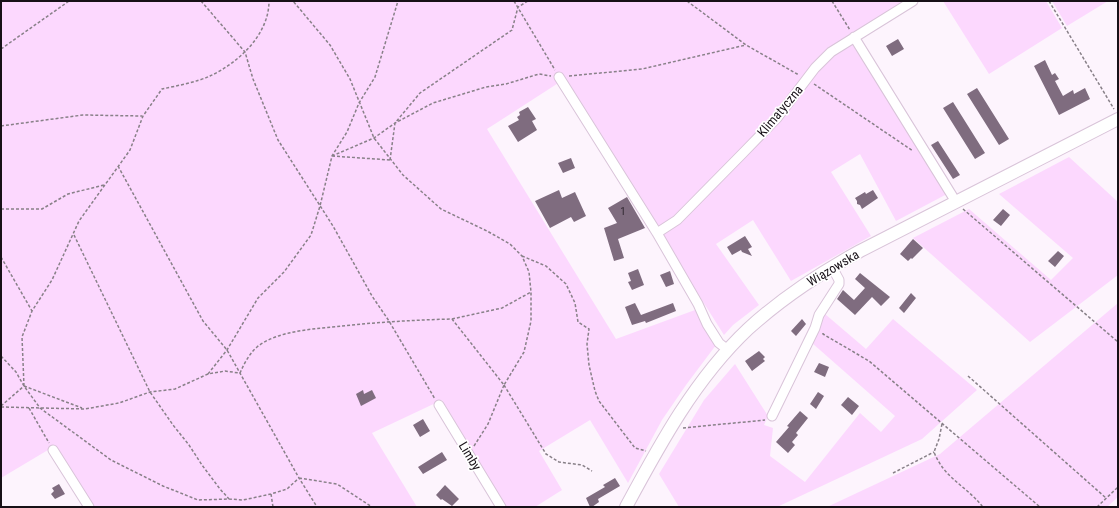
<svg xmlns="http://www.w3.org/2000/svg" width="1119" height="508" font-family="'Roboto Condensed',sans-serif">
<rect width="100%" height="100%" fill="#fdf4fd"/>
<path fill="#fcd8fe" d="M1 1H906L852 44 947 194 896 221 860 154 831 172 871 236 791 281 753 220 716 244 759 305 733 325 724 335 563 80 487 129 616 339 695 310 716 345 686 385 662 420 628 483 590 420 539 451 562 490 535 507H506L442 400 372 433 417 507H92L53 447 1 478Z
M943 1H1046L1062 28 989 74Z
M1052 1H1108L1067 26Z
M1069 157 1118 202V275L1030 342 913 238 969 209 1051 280 1073 258 999 194Z
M1118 303V497L1107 507H827L940 454Z
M825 314 866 349 893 319 977 390 922 439 777 507H679L659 474 704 400 735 364 768 416 764 425 773 428 770 456 805 482 860 413 881 432 895 416 812 343Z"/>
<path fill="#7f6c7f" d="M898 39 904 49 892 56 886 46Z
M1045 60 1052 75 1055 73 1059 79 1055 81 1063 96 1073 90 1074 94 1085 88 1090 99 1059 115 1034 66Z
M977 88 1009 139 999 145 967 94Z
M953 102 985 153 975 159 943 108Z
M528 107 536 119 532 121 537 130 518 142 508 126 519 120 517 117 520 115 519 112Z
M938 141 960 175 953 179 931 145Z
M571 158 575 168 563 173 558 163Z
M559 190 562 198 575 192 586 216 574 222 571 217 550 228 535 201Z
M873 190 878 198 862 209 860 205 857 204V201L855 198 865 192 866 194Z
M627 197 645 228 618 239 624 258 614 261 604 228 617 223 608 208Z
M1003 209 1010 215 1001 226 993 220Z
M745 236 752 247 748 249 752 256 742 252 741 250 732 255 727 247Z
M913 239 923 248 912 259 911 258 908 261 900 254Z
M1058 251 1064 256 1055 267 1048 261Z
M638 269 644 285 632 290 628 282 631 281 628 273Z
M670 271 674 284 666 287 660 275Z
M860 273 890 297 881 306 872 297 855 315 837 299 843 290 854 300 865 288 855 279Z
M911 293 916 298 904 313 899 308Z
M635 303 641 315 673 303 676 311 646 323 645 321 632 325 625 307Z
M802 319 806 324 796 336 791 331Z
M759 351 765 357 763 359 765 361 752 371 745 361Z
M819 363 829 367 825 377 814 372Z
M363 390 364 394 372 390 376 398 361 406 356 394Z
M818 392 824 396 816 409 810 404Z
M848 397 859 406 852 415 841 405Z
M800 411 808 418 796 433 798 435 792 442 795 445 788 453 776 442 789 427 787 426Z
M423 419 430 431 420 437 413 425Z
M442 452 447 460 423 474 418 467Z
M615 478 620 486 598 499 599 502 592 507H590L586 498 605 487 603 485Z
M59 484 65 494 55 499 51 494 54 491 52 488Z
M445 485 459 499 452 506 442 499 441 500 436 495Z"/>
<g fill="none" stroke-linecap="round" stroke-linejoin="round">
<g stroke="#d9c4d9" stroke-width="11">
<path id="minor" d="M854 37 956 202
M559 77 657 233 698 304 707 324 719 343 728 350
M657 233 677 220 742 154 777 118 815 68 831 52 913 1
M439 405 501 507
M772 416 815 328 819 315 839 284V280L832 267
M53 450 89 507"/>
</g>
<g stroke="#d9c4d9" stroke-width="14">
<path id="major" d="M626 507C660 444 695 379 748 329 782 298 820 273 860 251L1118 119"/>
</g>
<path stroke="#888088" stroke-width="1.5" stroke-dasharray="3 2" stroke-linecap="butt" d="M201 1 245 52 253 79 278 140 333 226 372 296 389 321 435 399
M514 1 555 70
M687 1 746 45 799 75
M832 1 850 30
M1049 1 1114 109
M1 49 69 1
M569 76 642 69 746 45
M814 84 913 151
M1 126 83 115 142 116
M332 156 374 138 395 123 433 103 486 87 506 84 539 74 551 76
M332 156 390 160
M390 160 395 123 420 93 512 30 518 7 528 1
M118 166 203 321 227 350 299 478 317 507
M1 209H42L68 194 104 185
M963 209 1118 342
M74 235 150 392 173 425 189 445 202 465 220 489 229 499
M522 256 546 266 566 284 575 303 578 322 589 329 587 344 589 365 595 391 599 401 635 448 646 451
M1 257 32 311
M452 319 502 308 531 292
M823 333V334L869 361 1040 507
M1 356 16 372 24 386 40 408 111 460 163 486 198 500 229 499 243 500 271 494 287 489 299 478
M240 373C244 364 249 354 257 347 278 330 316 329 342 326 379 322 415 320 452 319L504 385 524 352 531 321V292L529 272 522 256 510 244 487 231 441 209 403 175 374 138 350 79 330 45 293 1
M208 374 227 350 258 298 284 272 311 235 320 206 332 156 347 132 359 103 375 77 398 1
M968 376 1106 498
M504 385 546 454 559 462 582 465 592 471
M24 386 22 337 32 311 52 280 79 221 130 150 143 116 162 89C176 86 197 82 210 76 238 63 269 35 269 1
M24 386 82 408
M1 406 24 386
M1 407 85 409 119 403 150 392 175 389 208 374 225 371 239 373
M29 408 49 443
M942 424 939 439 934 452C944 478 965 485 982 506L981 507
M683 428 765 420
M474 446 488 424 504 385
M893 473 934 452
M299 478 337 484 372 507
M271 494 273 507
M1097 507 1118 487"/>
<use href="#minor" stroke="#fff" stroke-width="9"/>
<use href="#major" stroke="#fff" stroke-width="12"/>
</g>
<g text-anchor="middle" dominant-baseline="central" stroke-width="3.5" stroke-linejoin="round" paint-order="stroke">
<g font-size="11" fill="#312731">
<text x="623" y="211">1</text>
</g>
<g font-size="13" fill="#171017" stroke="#fff">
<text transform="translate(780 111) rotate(-50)">Klimatyczna</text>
<text transform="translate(833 268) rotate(-31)">Wiązowska</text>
<text transform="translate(470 456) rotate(59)">Limby</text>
</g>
</g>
<rect width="1119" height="508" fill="none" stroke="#171017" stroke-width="4"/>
</svg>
